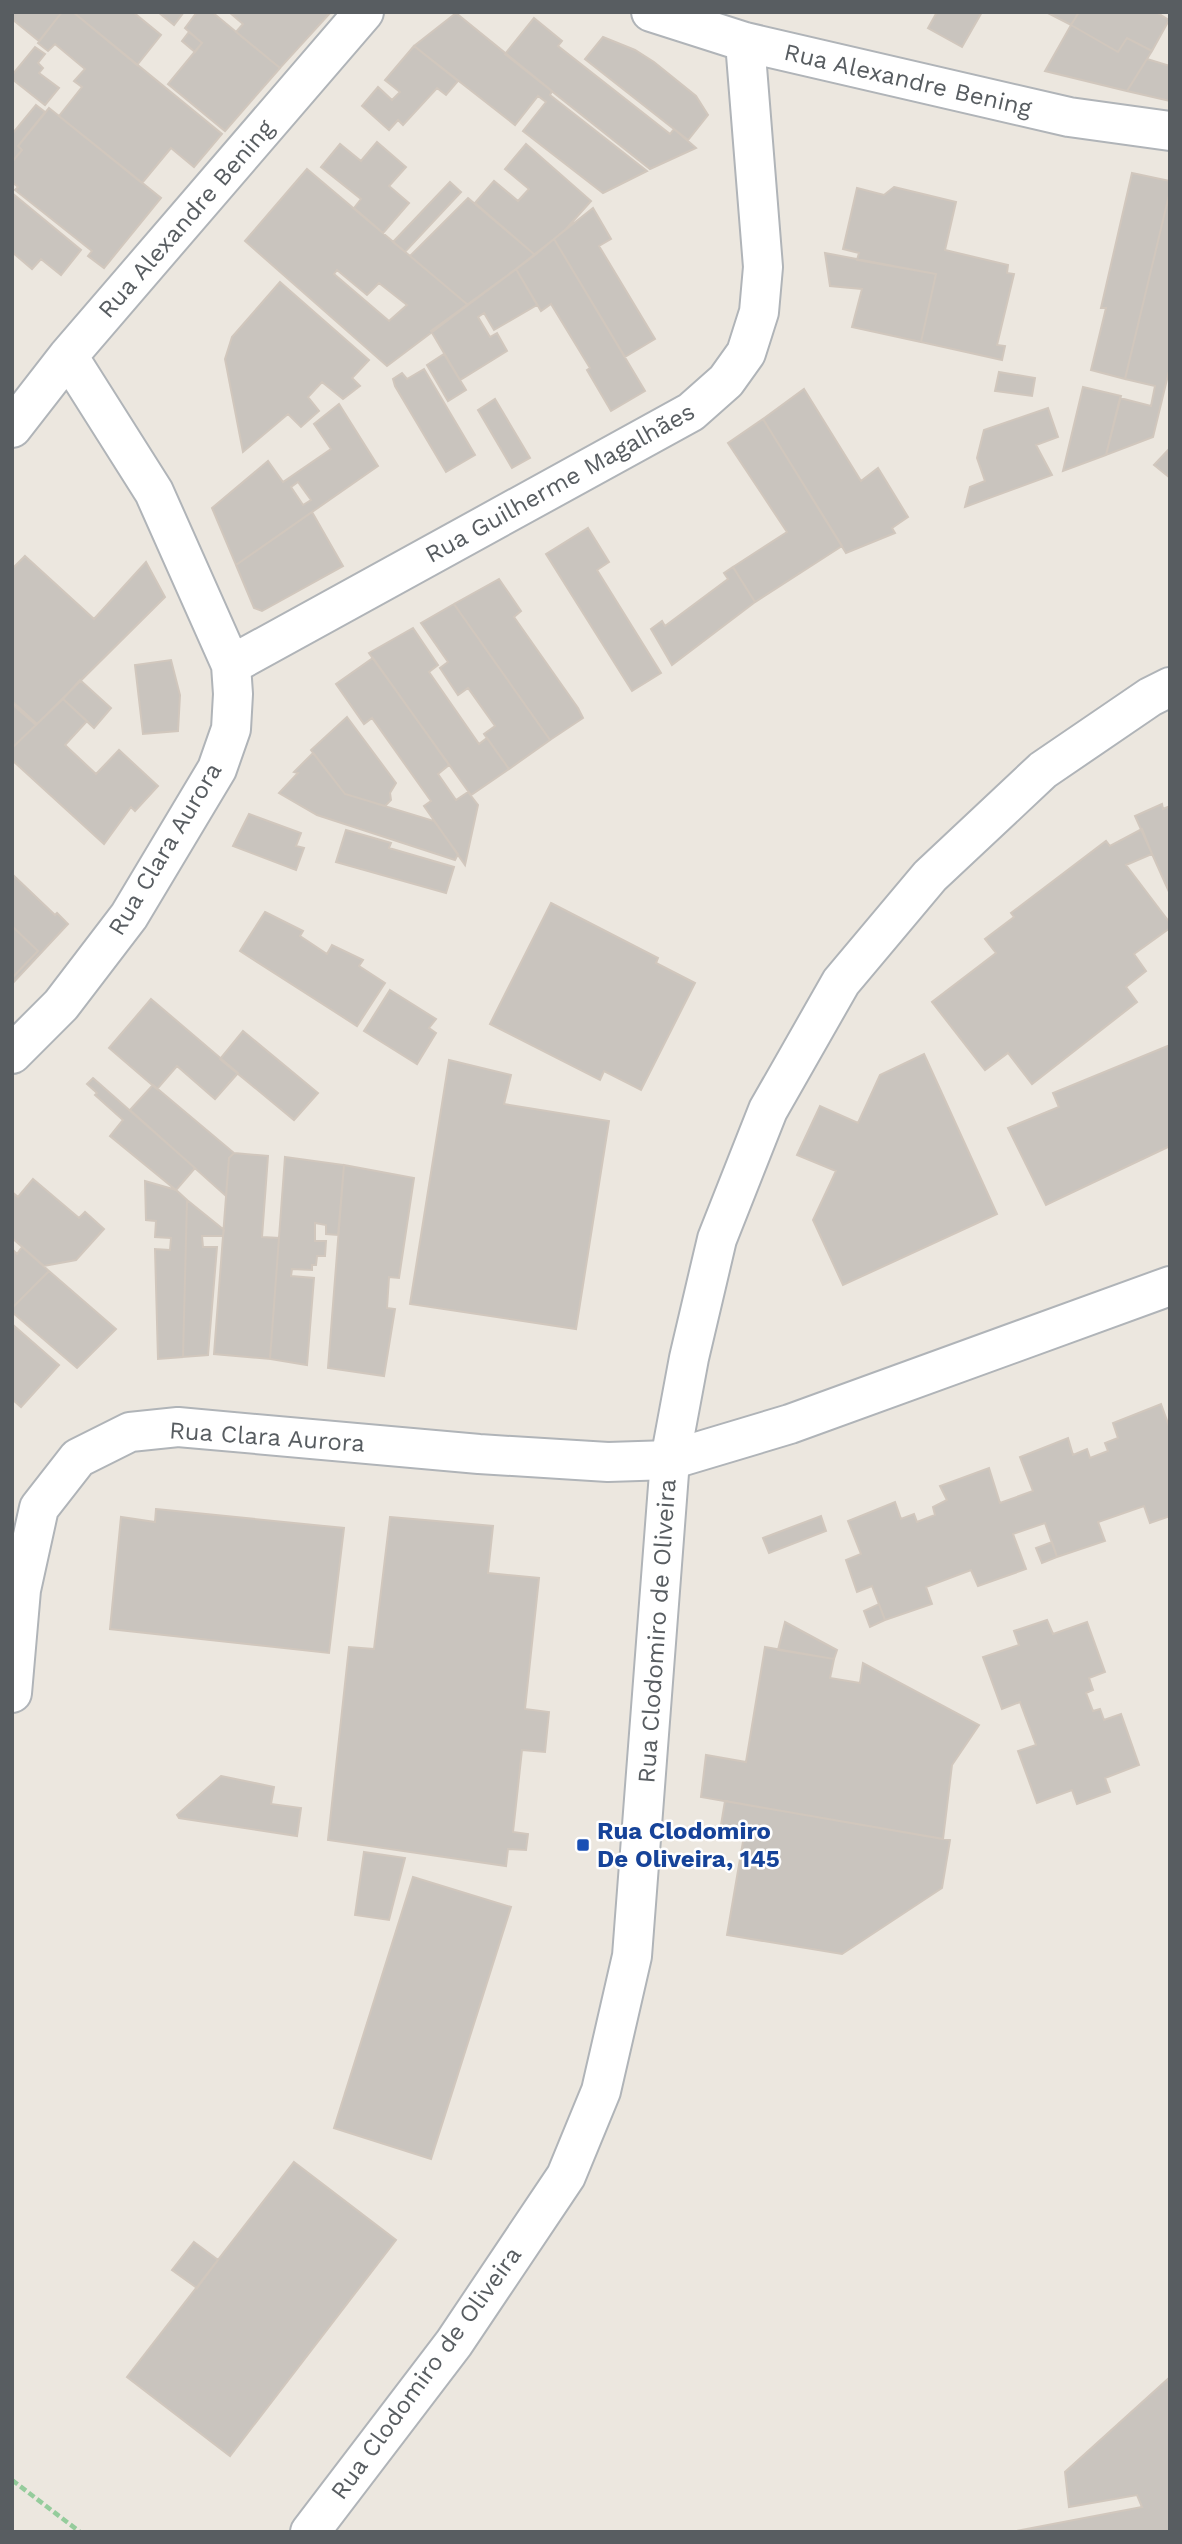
<svg xmlns="http://www.w3.org/2000/svg" width="1182" height="2544" font-family="'Work Sans',sans-serif">
<rect width="100%" height="100%" fill="#ece7df"/>
<path fill="#c9c4be" stroke="#d1c7bd" stroke-width="2" fill-rule="evenodd" d="M12 12H62L39 41 12 19Z
M62 12H73L222 134 194 167 171 148 142 183 59 116 82 87 74 81 85 69 55 44 48 51 38 43Z
M73 12H133L161 35 137 65Z
M158 12H184L174 25Z
M197 12H212L280 68 225 131 168 84 202 43 185 28Z
M229 12H331L280 68 236 32 243 24Z
M937 12H982L962 47 928 28Z
M1046 12H1079L1071 25Z
M1079 12H1156L1169 20 1152 51 1127 38 1118 52 1071 25Z
M456 13 552 91 550 95 647 171 603 193 523 131 546 102 538 96 515 125 414 46Z
M534 18 562 41 558 46 670 134 674 129 696 148 650 169 505 54Z
M1071 25 1118 52 1127 38 1152 51 1127 91 1045 71Z
M189 32 202 43 195 52 182 41Z
M603 37 635 50 654 62 696 96 708 115 688 140 585 59Z
M414 46 458 81 446 95 437 88 403 125 398 120 389 130 362 106 378 87 392 100 400 92 385 80Z
M35 47 45 54 38 63 43 68 39 73 59 88 45 105 12 79V75Z
M1147 59 1170 66V101L1127 91Z
M36 105 45 112 18 146 22 150 12 162V134Z
M49 108 161 198 104 268 88 256 92 251 15 190 18 187 12 182V162L22 150 18 146Z
M377 142 406 167 389 186 409 203 383 233 354 208 361 199 321 167 340 144 361 161Z
M526 144 591 201 566 229 535 255 475 203 494 181 518 201 529 189 505 169Z
M307 169 468 305 387 366 245 241ZM337 270 367 295 379 283 407 305 389 321 334 274Z
M1132 173 1170 181V191L1125 379 1091 370 1106 308H1101Z
M450 182 461 192 405 252 393 242Z
M894 187 956 202 945 250 1008 265 1007 273 1014 274 997 345 1005 346 1002 360 921 342 936 274 857 260 859 253 843 249 857 188 884 195Z
M1170 191V367L1153 437 1106 455 1120 398 1151 406 1155 386 1125 379Z
M12 193 81 250 61 275 41 259 32 269 12 252Z
M468 198 535 255 468 305 410 256Z
M593 208 611 239 599 246 655 339 625 357 554 239Z
M554 239 645 391 611 411 587 370 590 368 551 304 541 311 516 269Z
M825 253 936 274 921 342 852 327 862 289 830 286Z
M516 269 537 305 494 330 484 313 478 317 490 337 497 333 507 351 460 380 431 331Z
M280 282 369 360 352 378 360 386 343 399 322 382 308 397 319 411 301 427 288 414 243 452 225 359 232 337Z
M444 354 466 390 448 401 427 365Z
M424 369 475 455 446 472 395 386 393 379 402 373 407 379Z
M999 372 1035 378 1032 396 995 391Z
M1083 387 1121 396 1106 455 1063 471Z
M804 389 861 481 878 468 908 517 892 528 895 533 846 553 763 419Z
M495 399 530 458 512 468 478 410Z
M339 404 378 466 236 565 212 508 268 461 283 482 331 449 314 424ZM298 482 311 500 303 505 291 487Z
M1048 408 1058 437 1036 445 1052 475 965 507 970 487 985 481 977 458 984 430Z
M763 419 842 546 755 602 733 567 787 532 728 443Z
M1170 448V478L1154 465Z
M312 512 343 566 262 611 254 608 236 565Z
M588 528 609 562 597 570 661 673 632 691 546 554Z
M25 556 94 619 146 562 165 597 37 724 12 701V569Z
M733 567 755 602 672 665 651 629 662 621 665 626 728 579 724 573Z
M499 579 521 611 514 617 578 708 583 718 550 740 454 604Z
M454 604 550 740 509 769 484 734 495 726 468 688 458 695 440 668 448 662 421 623Z
M413 628 438 665 429 672 479 744 487 738 509 769 471 795 369 653Z
M373 658 449 765 438 774 456 800 468 792 478 805 465 865 424 806 431 801 372 718 364 724 336 684Z
M171 660 180 695 178 731 143 734 135 665Z
M80 680 111 708 94 728 63 699Z
M63 699 87 721 65 745 96 774 119 750 158 786 135 811 131 807 104 844 12 760V748Z
M12 704 36 725 12 748Z
M347 717 396 783 390 793 391 800 385 806 345 794 311 750Z
M313 753 345 794 434 821 458 854 455 860 317 815 279 793 298 773 294 772Z
M1162 804 1163 809 1170 806V894L1135 816Z
M249 814 301 833 296 846 304 848 296 870 233 846Z
M1142 829 1152 854 1126 865 1170 923V928L1134 954 1146 971 1126 987 1137 1002 1032 1084 1008 1053 985 1070 932 1002 996 953 985 939 1014 917 1011 913 1106 841 1110 846Z
M346 830 391 843 389 848 454 867 446 893 336 862Z
M12 874 55 915 57 913 68 924 12 984V978L38 951 12 926Z
M551 903 658 958 656 963 695 983 641 1090 604 1071 600 1080 490 1024Z
M265 912 303 931 300 936 327 954 332 945 363 960 359 966 385 983 357 1026 240 951Z
M12 926 38 951 12 978Z
M390 990 436 1019 429 1028 436 1033 417 1064 364 1031Z
M151 999 238 1073 215 1099 177 1066 157 1089 109 1048Z
M243 1031 318 1093 294 1120 220 1059Z
M1170 1045V1146L1046 1205 1008 1128 1059 1107 1053 1093Z
M924 1054 997 1214 843 1285 813 1220 836 1171 797 1155 820 1106 858 1123 880 1075Z
M449 1060 511 1075 504 1104 609 1121 576 1329 410 1304Z
M93 1078 195 1168 176 1190 110 1136 123 1120 95 1095 97 1093 87 1084Z
M153 1085 234 1153 229 1158 226 1196 130 1110Z
M234 1153 268 1156 262 1237 279 1238 270 1359 214 1354 229 1158Z
M285 1157 344 1165 338 1235 326 1234V1225L315 1223V1241H326L325 1256H317L316 1265H312V1270L292 1269 291 1276 314 1278 307 1365 270 1359Z
M344 1165 414 1178 399 1278 389 1277 387 1308 395 1309 384 1376 328 1368Z
M33 1179 79 1218 85 1212 104 1229 76 1260 44 1266 12 1238V1192L18 1197Z
M145 1181 176 1190 187 1200 183 1357 158 1359 155 1249 170 1250 171 1238 155 1237 156 1221 146 1220Z
M187 1200 224 1230 223 1236H202L203 1247H217L208 1355 183 1357Z
M22 1247 49 1271 12 1308V1249L17 1254Z
M49 1271 116 1329 77 1368 12 1312V1308Z
M12 1324 59 1365 21 1407 12 1399Z
M1161 1404 1170 1429V1516L1150 1523 1144 1506 1098 1522 1105 1541 1057 1557 1045 1523 1013 1534 1026 1569 978 1586 971 1570 926 1587 932 1604 885 1620 872 1586 857 1592 846 1560 861 1554 848 1521 895 1502 901 1519 914 1514 917 1522 935 1515 933 1507 947 1500 940 1486 989 1468 1000 1503 1033 1491 1020 1457 1068 1438 1073 1455 1087 1449 1090 1458 1108 1451 1105 1443 1118 1438 1113 1423Z
M156 1509 344 1528 329 1653 110 1629 121 1517 155 1522Z
M821 1516 826 1531 769 1553 763 1538Z
M390 1517 493 1526 488 1573 539 1578 525 1709 549 1712 545 1752 522 1750 513 1832 528 1834 526 1850 508 1849 506 1866 328 1840 349 1647 374 1649Z
M1052 1542 1057 1557 1042 1563 1036 1548Z
M879 1604 885 1620 870 1627 864 1611Z
M1047 1620 1053 1634 1087 1622 1105 1672 1089 1678 1093 1690 1086 1693 1093 1711 1100 1709 1104 1720 1121 1714 1139 1765 1105 1778 1110 1792 1077 1804 1072 1790 1037 1803 1018 1751 1036 1745 1020 1702 1002 1709 983 1657 1019 1645 1014 1631Z
M785 1622 837 1650 834 1659 778 1650Z
M765 1647 834 1659 830 1678 860 1683 863 1663 979 1725 952 1765 943 1839 701 1797 706 1755 746 1762Z
M221 1776 274 1787 271 1804 301 1808 297 1836 179 1818 177 1815Z
M725 1801 950 1840 942 1888 842 1954 727 1935 745 1830 721 1825Z
M364 1852 405 1858 389 1920 355 1915Z
M413 1877 511 1907 431 2159 334 2128Z
M294 2162 396 2240 230 2456 127 2377Z
M194 2242 218 2260 197 2288 172 2270Z
M1170 2377V2532H1011L1142 2507 1137 2495 1069 2507 1065 2472Z"/>
<g fill="none" stroke-linecap="round" stroke-linejoin="round">
<g stroke="#b0b4b8" stroke-width="42">
<path id="minor" d="M651 12 745 42 1069 117 1170 131
M12 428 68 356 364 12
M231 665 691 412 726 381 746 353 759 312 763 267 745 42
M12 1054 61 1005 129 916 217 769 231 729 233 694 231 665 154 492 68 356
M12 1693 21 1590 39 1508 78 1458 130 1432 178 1427 479 1454 608 1462 670 1460 790 1424 1170 1286"/>
</g>
<g stroke="#b0b4b8" stroke-width="42">
<path id="tertiary" d="M310 2532 454 2343 566 2176 601 2091 632 1956 670 1460 689 1358 717 1239 768 1110 841 982 930 876 1043 770 1150 697 1170 687"/>
</g>
<path stroke="#95cc9c" stroke-width="4.5" stroke-dasharray="7 3.5" stroke-linecap="butt" d="M12 2480 80 2532"/>
<use href="#minor" stroke="#fff" stroke-width="38"/>
<use href="#tertiary" stroke="#fff" stroke-width="38"/>
</g>
<rect fill="#1a4fb4" stroke="#fff" stroke-width="2.5" x="576" y="1838" width="14" height="14" rx="3.5"/>
<g text-anchor="middle" dominant-baseline="central" stroke-width="5" stroke-linejoin="round" paint-order="stroke">
<g font-size="24" fill="#585d61" stroke="#fff">
<text transform="translate(908 80) rotate(13)">Rua Alexandre Bening</text>
<text transform="translate(186 219) rotate(-49)">Rua Alexandre Bening</text>
<text transform="translate(560 483) rotate(-29)">Rua Guilherme Magalhães</text>
<text transform="translate(165 849) rotate(-59)">Rua Clara Aurora</text>
<text transform="translate(267 1437) rotate(4)">Rua Clara Aurora</text>
<text transform="translate(657 1631) rotate(-86)">Rua Clodomiro de Oliveira</text>
<text transform="translate(426 2373) rotate(-54)">Rua Clodomiro de Oliveira</text>
</g>
<g font-size="24" font-weight="bold" fill="#164399" stroke="#fff" text-anchor="start">
<text x="597" y="1831">Rua Clodomiro<tspan x="597" dy="28">De Oliveira, 145</tspan></text>
</g>
</g>
<rect width="1182" height="2544" fill="none" stroke="#585d61" stroke-width="28"/>
</svg>
